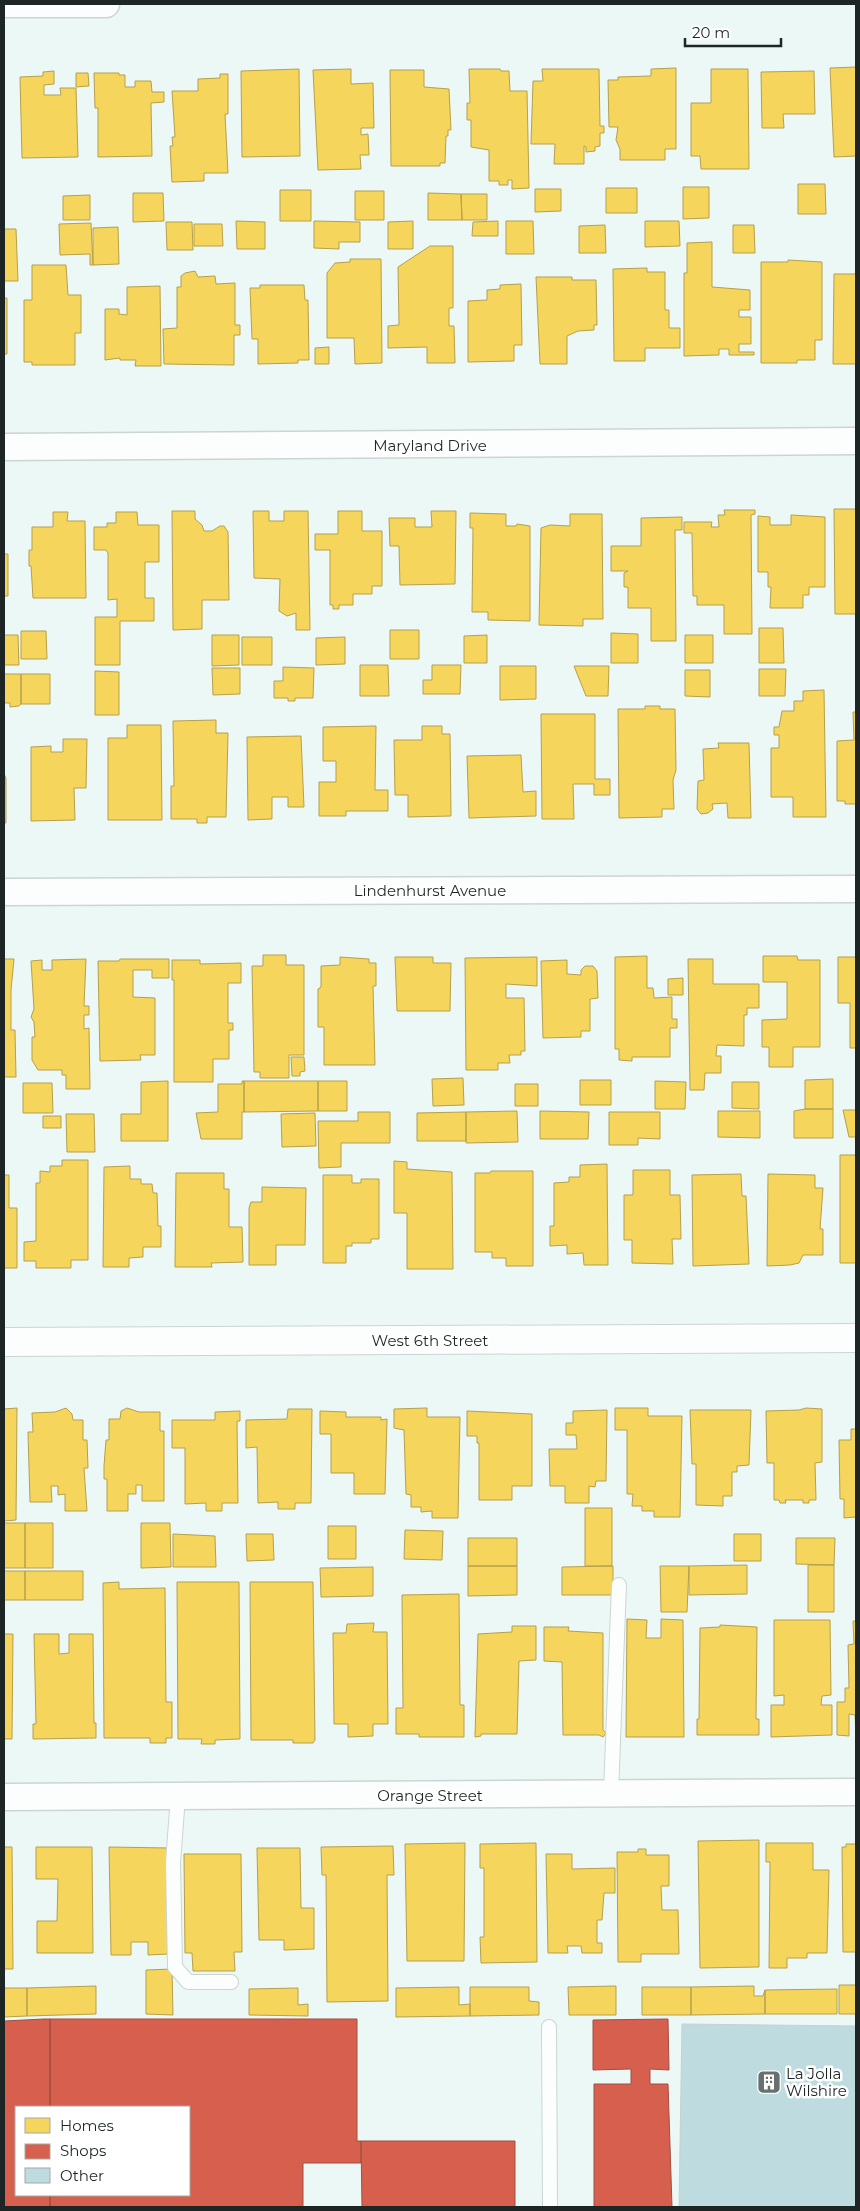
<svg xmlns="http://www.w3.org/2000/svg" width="860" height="2211" font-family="Montserrat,sans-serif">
<rect width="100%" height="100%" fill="#ecf8f6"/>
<path fill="#f6d55c" stroke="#b5a04c" d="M856 67V156L834 157 830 68Z
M676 68V149H665V160H620V149L616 140 618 127H609L608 80H618V77L651 76V69Z
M299 69 300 156 242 157 241 71Z
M351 69V84L373 83 374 128H361V135L368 134 369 155H360L361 169 318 170 313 70Z
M469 69H500L501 71H509L510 91H527L529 188 512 189V180H508V185H499V181H489V150L471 147V120H467V103H470Z
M542 69H599L600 126H604V133H600V146L595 147V151L586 152V147L584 146V164H554L555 144H531L533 81H543Z
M711 69H748L749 169H701L700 156H691V103H711Z
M390 70H424V87L449 89 451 130H448V136H446L445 163H440V166H391Z
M54 71V84L44 85V95H61L60 88H76L78 157 22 158 20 77 43 76V72Z
M814 71 815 114H783L784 128H762L761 72Z
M76 73H88L89 86 76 87Z
M94 73H119V75H125V87H135V81H151L152 92H164V102L151 103 152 156 98 157V108H95Z
M220 74H228V114H225L228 173H204V181L172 182 170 146H173L172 137H175L172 91H198V79L220 78Z
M798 184H825L826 214H798Z
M683 187H709V218L683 219Z
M606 188H637V213H606Z
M535 189H561V211L535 212Z
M280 190H311V221H280Z
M355 191H384V220H355Z
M133 193H163L164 221 133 222Z
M428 193 461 194 462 220H428Z
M461 194H487V220H462Z
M90 195V220H63V196Z
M236 221 265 222V249H237Z
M314 221 360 222V242H339V249L314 248Z
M413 221V249H388V222Z
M498 221V236H472L473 222Z
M506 221H533L534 254H506Z
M645 221H679L680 246 645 247Z
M166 222H192L193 250H167Z
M91 223 93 265H90V254L60 255 59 224Z
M194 224H222L223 246H194Z
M605 225 606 253H579V226Z
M733 225H754L755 253H733Z
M118 227 119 264 93 265V228Z
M4 229H16L18 281H4Z
M712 242V287L750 290V310H739V317H751V344H739V352H754V355H729V349H719V355L684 356V273H687V243Z
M430 246H453V308H449V326H454L455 363H427V347L388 348V326L399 325 398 267Z
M350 259H381L382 363 355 364 354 338H327V273L335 263 350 262Z
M788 260 822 262V340H815V360H797V363H761V262H788Z
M32 265H66L68 295H81V333H75V365H32V362H24V300H32Z
M647 268V272H665V310H669V328H680V348H645V361H614L613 269Z
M195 271 198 277 215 276 216 284 235 283V325H240V335H234V365L164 364 163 329 177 328V287H181V276L185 273Z
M834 274H856V364H833Z
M536 277H572V280H596L597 325H594V330L578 331 567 336V364H540Z
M521 284 522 345H514V361L468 362V301L487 300V290L500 289V285Z
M260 285H304L305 300H308L309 360H298V363L258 364V339H252L250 288H260Z
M160 286 161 366H135L136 360H120V358L105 360V309H119V314L127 315V287Z
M4 298H7V354H4Z
M329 347V364H315V348Z
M834 509H856V614H835Z
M724 510H755V514L751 515 752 634H724V605H697V596H693L692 533H684V522H712L711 527H719L718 515H725Z
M172 511H195V519L202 525 204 531H212L220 526H224L228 532 229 600H202V629L173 630Z
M253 511H269V521H284V511H308L310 630H296V613L287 616 279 611 280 579 254 578Z
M338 511H362V531H382V586H372V594H353V605H339V609H333V605H330V550H315V534H338Z
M431 511H456L455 584 400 585 399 546H390L389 518H415V527H432Z
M53 512H68L67 521H85L86 598H33L31 566H29V550H32V527H53Z
M116 512H137L138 525H159V562H145V598H154V621H120V665H95V617H117V599L108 600V553L106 550H94V527H107V523H116Z
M470 513 506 514V526H516L517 524 530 526V621L488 620V612H472L473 528H470Z
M570 514H602L603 619H583V626L539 625 541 528 550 525 570 526Z
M791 515 825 517V587H809V595H803V608H770L771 587H768V572H758V516L770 517V525H791Z
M682 517V530H675L676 641H651V608H628V587H624V573L628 571H611V546H641V518Z
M4 554H8V596H4Z
M759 628H783L784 663H759Z
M390 630H419V659H390Z
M21 631H46L47 659H21Z
M611 633 638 634V663H611Z
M4 635H18L19 665H4Z
M212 635H239V665L212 666Z
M487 635V663H464V636Z
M685 635H713V663H685Z
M242 637H272V665H242Z
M345 637V664L316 665V638Z
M360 665H388L389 696H360Z
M432 665H461L460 694H423V680H432Z
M500 666H536V699L500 700Z
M574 666H609L608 696H586Z
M283 667 314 668 313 698H295V701H288V698H274V681H283Z
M212 668H240V694L213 695Z
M759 669H786L785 696H759Z
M685 670H710V697L685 696Z
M95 671 119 672V715H95Z
M4 674H21V704L19 706 10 707V703H4Z
M21 674H50V704H21Z
M824 690 826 817H793V797H771V748H779V735H774V727H779L782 711H794V701H803V691Z
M645 706H660V709H675L676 770 673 780 674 809H662V817L619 818 618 709H645Z
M853 712H856V804H845V801H837V741L854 740Z
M541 714H595V779H610V795H594V784H573L574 819H542Z
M216 720V733H228L226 817H207V823H197V819H171V786H174L173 721Z
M127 725H161L162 820H108V738H127Z
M376 726 375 790H388V811H346V816H319V782H336V761H323V727Z
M422 726H442V734H450L451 816 408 817V795H395L394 740H422Z
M301 736 304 807H288V797H272V819L248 820 247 737Z
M63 739H87L86 788H74L75 820 31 821V747L51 746V752H63Z
M718 743H749L751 818H728L727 803 712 804 713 809 708 813 701 814 697 809 698 781 704 780 703 749 719 748Z
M521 755 523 792 536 791V816L469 818 467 756Z
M4 774 6 778V823H4Z
M263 955H286V965H304V1055H289V1078H260V1072H254L252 966H263Z
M647 956V988H653L654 998 672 997V1019H677V1028H670V1057H632V1061L619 1060V1049H615V957Z
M763 956H797L798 960H820V1047H793V1067H769V1047H762V1020L787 1019V982H763Z
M340 957 369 959V963H376V986H373L375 1065H324V1027H318V989L321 987V966L340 965Z
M395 957H433V963H451L450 1011H397Z
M537 957V986L506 984V998H524L525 1051H521V1055H509L510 1063H498V1070H466L465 958Z
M838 957H856V1048H850V1003H838Z
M4 959H14L11 990V1030H15L16 1077H4Z
M86 959 84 1006H89V1015H84V1029L89 1028 90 1089H66V1075H62V1070H38L32 1060V1037H35L34 1022 31 1017 34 1009 31 961 42 960V970H52V960Z
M120 959H169V978H152V970H133V997L155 998V1055H140L141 1060 100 1061 98 961H119Z
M688 959H713V984H759V1008H747V1015H744V1046L717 1045 716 1056H721V1073H705L704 1090H690Z
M172 960H200V964L241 963V983H228V1023H233V1030H229V1059H213V1082H174V980H172Z
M567 960V974L581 975V970L585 966H593L597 971 598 998 590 999V1031H581V1037L543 1038 541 961Z
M683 978V995H668V979Z
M291 1057H304L305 1071 300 1072V1076H292Z
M463 1078 464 1105 433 1106 432 1079Z
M833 1079V1109H805V1080Z
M580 1080H611V1105H580Z
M168 1081V1141H121V1114H141V1082Z
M242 1081H244V1112H242V1139H201L196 1113 218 1112V1084H242Z
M244 1081H318V1111L244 1112Z
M318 1081H347V1111H318Z
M655 1081 686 1082 685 1109H655Z
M732 1082H759V1109L732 1108Z
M23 1083H52L53 1113H23Z
M515 1084H538V1106H515Z
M805 1109H833V1138H794V1111Z
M843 1110H856V1137H849Z
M517 1111 518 1142 466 1143V1112Z
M540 1111 589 1112 588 1139H540Z
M718 1111H760V1138L718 1137Z
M358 1112H390V1143H341V1167L319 1168 318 1121H358Z
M466 1112V1141H417V1113Z
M609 1112H660V1139L638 1138V1145H609Z
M315 1113 316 1146 282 1147 281 1114Z
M66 1114H94L95 1152H67Z
M43 1116H61V1128H43Z
M840 1155H856V1263H840Z
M62 1160H88V1260H71V1268H36V1261H24V1242L36 1241V1183H40V1171L50 1172V1166H62Z
M394 1161 407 1162V1169L452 1172 453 1269H407V1213H394Z
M607 1164 608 1265H584L583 1253 567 1254V1245L550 1246V1226H554V1183L569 1182V1177H580V1165Z
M130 1166V1179H141V1184H152L153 1193H157L158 1226H161V1247H143V1257L129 1258V1267H103L104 1167Z
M633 1170H670V1195H680L681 1239H672L673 1264 632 1263V1240H624V1195H633Z
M491 1171H533V1266H506V1258H492V1252H475V1173H490Z
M176 1173H224V1189H229V1227H242L243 1262 211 1263 212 1267H175Z
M741 1174 742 1196H746L749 1264 693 1266 692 1175Z
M768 1174 815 1175V1188H823L820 1229H823V1255H803L799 1263 790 1265 767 1266Z
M4 1175H9V1208H17V1268H4Z
M323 1175H352V1183H361V1179H379V1239H371V1243H352V1246H346V1263H323Z
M262 1187 306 1188 305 1245H276V1265H249V1208L251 1202H262Z
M17 1408 16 1520 4 1521V1409Z
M66 1408 72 1414 73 1420H83V1440H87L88 1468H84L87 1511H65V1494L58 1495V1486H51L52 1502H30L28 1432H33L32 1413 55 1412Z
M127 1408 139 1412H160V1431H164V1501H142V1485H136V1494H128V1511H107V1479H104V1466L106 1440H109V1419H120L121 1411Z
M427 1408V1417H460L458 1518H432V1511L421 1512V1507H411V1495L406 1494 404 1430 394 1428V1409Z
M615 1408H648V1416H682L680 1517H654V1511H642V1506H632L633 1494H627V1430H615Z
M806 1408 822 1409V1462L815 1463 816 1500H809V1503H803V1500H785L786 1503H780L779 1500H774V1463H767L766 1411 799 1410Z
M288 1409H312L311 1503H295V1509H278V1502L258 1503 257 1447 246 1448V1420L287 1419Z
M607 1410 606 1481H596L595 1487 589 1486V1503H565V1486H550L549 1449H577L576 1435H566V1423H573V1411Z
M690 1410H751L749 1465 737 1466V1472H732V1496H723V1506L696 1505V1464H692Z
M240 1411V1421H237L238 1503H222V1511H206V1503L185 1504V1448H172V1420H215V1412Z
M320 1411 346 1412V1417H381V1420L387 1419 385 1494H354V1473H331V1434H320Z
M467 1411 532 1414V1486H512V1500H479V1443H477V1436H467Z
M851 1429H856V1517L844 1518V1499H840L839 1440H851Z
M585 1508H612V1566H585Z
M4 1523H25V1568H4Z
M25 1523H53V1568H25Z
M141 1523H170L171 1567 141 1568Z
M328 1526H356V1559H328Z
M405 1530 443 1531 442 1560 404 1559Z
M173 1534 215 1536 216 1567H173Z
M246 1534H273L274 1560 247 1561Z
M734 1534H761V1561H734Z
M468 1538H517V1566H468Z
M796 1538H835L834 1565 796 1564Z
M747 1565V1594L689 1595V1566Z
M808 1565H834V1612H808Z
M468 1566H517V1595L468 1596Z
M613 1566V1595H562V1567Z
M660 1566H689L687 1612H661Z
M373 1567V1596L321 1597 320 1568Z
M4 1571H25V1600H4Z
M25 1571H83V1600H25Z
M119 1582V1589L165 1588 166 1702H172V1738H166V1743H150V1738H104L103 1583Z
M177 1582H239L240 1739 215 1740V1744H201L202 1739H178Z
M250 1582H313L315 1740 313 1743H293V1740H251Z
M459 1594 460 1705H464V1737H419V1734H396V1708H403L402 1595Z
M627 1619 647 1620 646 1638H661V1619L683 1620 684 1737H626Z
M774 1620H830L831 1695 822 1696 821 1705H832V1735L771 1737V1705H784V1695L774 1696Z
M853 1621H856V1735L855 1715 849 1714V1736L837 1735V1702H845V1688H849L848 1645 854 1644Z
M374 1623 373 1632H387L388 1724H373V1736L348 1737V1724H334L333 1633H346L347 1624Z
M720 1625 757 1627 756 1719H759V1735H697V1719H699L700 1628 720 1627Z
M512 1626H536V1660L519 1661 517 1734H481V1736L475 1737 478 1634 512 1632Z
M544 1627H569L568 1631 603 1633V1730L606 1733 603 1737 599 1735H563L562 1662 544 1661Z
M4 1634H13L12 1739H4Z
M34 1634H59V1654L69 1653V1634H93L94 1723H96V1738L33 1739V1724H36Z
M759 1840V1967L700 1968 698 1841Z
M465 1843 464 1961H407L405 1844Z
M536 1843 537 1962 481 1963 480 1937H484V1868H480V1844Z
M766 1843H813V1870H829L827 1953H807V1958H787V1968H769L770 1862H766Z
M846 1844H856V1952H843L842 1847H846Z
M393 1846 394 1875H387L388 2001 327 2002 326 1875H322L321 1847Z
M4 1847H12L13 1969H4Z
M36 1847H92L93 1953H37V1921H57L58 1879H36Z
M109 1847 169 1848 168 1954 148 1955V1942H131V1955H111Z
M257 1848H300L301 1908H314V1949L284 1950V1940H259Z
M638 1849H646V1855H669V1886H661L662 1910H678L679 1954H641V1962H618L617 1852H638Z
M184 1854H241L242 1952H234L235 1971H193L192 1953H185Z
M546 1854H572V1869L615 1868V1893H604L602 1920H597V1943H602V1953H582L581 1946H567L568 1953H548Z
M172 1969 173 2015 146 2014V1970Z
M839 1985H856V2014H839Z
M96 1986V2014L27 2016V1988Z
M616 1986V2015H569L568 1987Z
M754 1986V1996H763L765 1990V2014L691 2015V1987Z
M459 1987V2005L470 2004V2016L396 2017V1988Z
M470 1987H529V2001L539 2002V2015L470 2016Z
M642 1987H691V2015H642Z
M4 1988H27V2016L4 2017Z
M298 1988V2005L308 2004V2016L249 2015V1989Z
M837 1989V2014H765V1990Z"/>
<path fill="#d6604d" stroke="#9f4f41" d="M44 2019H50V2107H16V2195H50V2207H4V2021Z
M50 2019H357V2141H361V2163H303V2207H50V2195H189V2107H50Z
M668 2019 669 2070 650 2069V2084H668L672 2207H594V2084H631V2069L593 2070V2020Z
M361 2141H515V2207H362Z"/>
<path fill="#bedbe0" stroke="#c7d0d1" d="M682 2024 856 2026V2207H679Z"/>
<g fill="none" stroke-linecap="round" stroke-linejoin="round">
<g stroke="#cbd5d3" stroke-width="16">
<path id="lane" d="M611 1793 619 1585
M178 1796 173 1863 175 1967 188 1982H231
M549 2027 550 2207"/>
</g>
<g stroke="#cbd5d3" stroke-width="29">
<path id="street" d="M4 4H106
M4 447 856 441
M4 892 856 889
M4 1797 856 1792"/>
</g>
<g stroke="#cbd5d3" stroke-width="30">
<path id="secondary" d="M4 1342 856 1338"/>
</g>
<use href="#lane" stroke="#fcfefe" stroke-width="14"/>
<use href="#street" stroke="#fcfefe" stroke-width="26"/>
<use href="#secondary" stroke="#fcfefe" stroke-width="28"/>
</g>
<defs>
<g id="building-square" transform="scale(1.25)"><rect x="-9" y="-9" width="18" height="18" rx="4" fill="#66706e" stroke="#fff"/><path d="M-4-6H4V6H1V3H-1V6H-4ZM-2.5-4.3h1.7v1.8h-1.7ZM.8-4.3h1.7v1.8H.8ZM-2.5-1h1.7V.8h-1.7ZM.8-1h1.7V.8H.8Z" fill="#fff"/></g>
</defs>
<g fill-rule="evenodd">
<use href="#building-square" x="769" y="2082"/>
</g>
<g text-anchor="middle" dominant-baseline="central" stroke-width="5" stroke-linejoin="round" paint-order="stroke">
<g font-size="15" fill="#1e2625" stroke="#fff">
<text x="430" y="445">Maryland Drive</text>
<text x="430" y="890">Lindenhurst Avenue</text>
<text x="430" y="1340">West 6th Street</text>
<text x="430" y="1795">Orange Street</text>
</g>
<g font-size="15" fill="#1e2625" stroke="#fff" text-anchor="start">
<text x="786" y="2073">La Jolla<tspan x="786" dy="17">Wilshire</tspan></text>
</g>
</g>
<rect width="860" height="2211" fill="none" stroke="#1e2625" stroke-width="10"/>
<rect x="15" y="2106" width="175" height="90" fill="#ffffff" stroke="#a5a8a8"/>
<rect x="25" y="2118" width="25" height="15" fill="#f6d55c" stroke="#a5a8a8"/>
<text x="60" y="2131" font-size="15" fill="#1e2625">Homes</text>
<rect x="25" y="2144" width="25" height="15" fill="#d6604d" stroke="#a5a8a8"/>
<text x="60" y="2156" font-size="15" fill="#1e2625">Shops</text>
<rect x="25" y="2168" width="25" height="15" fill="#bedbe0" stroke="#a5a8a8"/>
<text x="60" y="2181" font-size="15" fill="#1e2625">Other</text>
<path d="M685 38v8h96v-8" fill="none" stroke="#1e2625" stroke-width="2.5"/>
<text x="692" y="38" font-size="15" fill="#1e2625" stroke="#ffffff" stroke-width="4" paint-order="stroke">20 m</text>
</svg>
